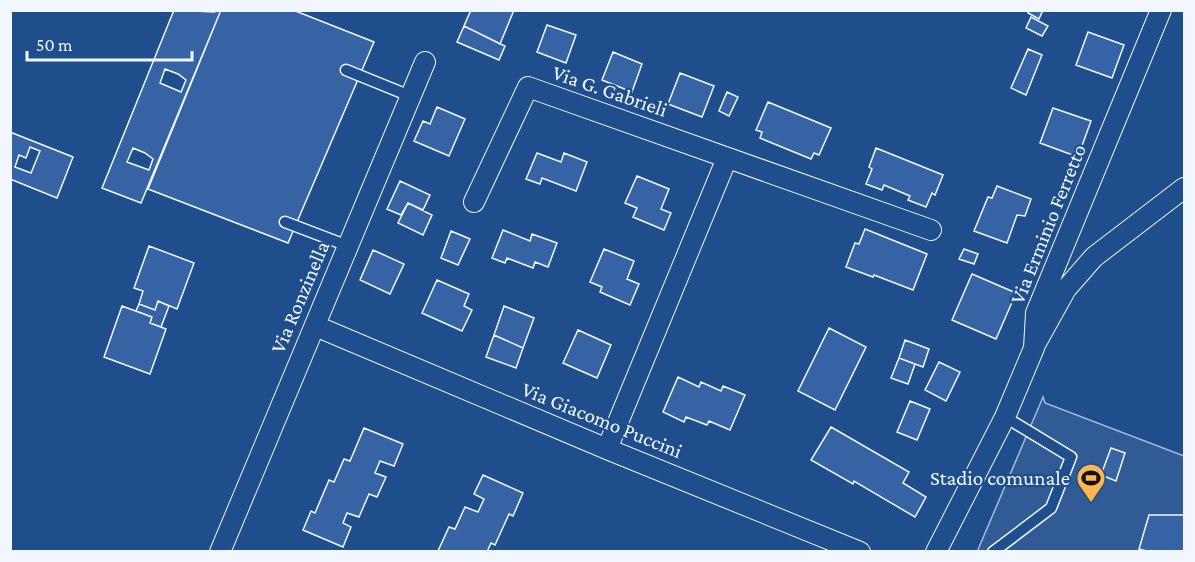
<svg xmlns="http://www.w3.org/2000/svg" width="1195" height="562" font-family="'Crimson Pro',serif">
<rect width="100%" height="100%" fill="#1f4e8c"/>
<path fill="#305b95" stroke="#a8bbd7" stroke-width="1.5" d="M1043 397 1045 403 1184 456V551L977 552Z"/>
<path fill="#3563a3" stroke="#f2f6ff" stroke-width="1.5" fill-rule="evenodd" d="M174 10 214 12 221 10 141 203 102 188ZM165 69 178 74 186 80 181 92 160 83ZM133 148 145 153 153 159 149 170 127 162Z
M221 10H293L374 42 288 243 148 189Z
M471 10H514L500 44 464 26Z
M1030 10H1043L1039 19 1028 13Z
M1031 17 1048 26 1042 36 1026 28Z
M547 25 576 35 566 63 537 52Z
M464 26 505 46 499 60 457 42Z
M1088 32 1124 45 1112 78 1076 65Z
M1028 49 1042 55 1026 95 1011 88Z
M613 52 642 64 632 92 602 80Z
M680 73 714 86 702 117 668 104Z
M727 92 738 97 729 116 719 111Z
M768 102 831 128 819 155 814 153 811 159 760 138 762 132 756 130Z
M437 107 465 119 449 156 414 141 423 121 430 124Z
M1053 108 1091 121 1078 157 1040 143Z
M10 132 73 157 57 198 10 179ZM30 147 40 151 31 173 15 167 19 155 26 158Z
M876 148 943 175 935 195 932 193 926 207 908 200 910 196 884 185 882 190 866 184 872 169 869 167Z
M537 153 561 162 564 153 587 162 576 191 542 178 540 184 526 179Z
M637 176 669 189 661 209 671 213 664 230 633 217 637 208 625 203Z
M400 181 430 195 423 210 408 203 401 215 387 209Z
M997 186 1031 199 1025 216 1017 215 1007 243 974 231 988 197 992 198Z
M408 203 432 215 423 235 398 223Z
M865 229 927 254 913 290 874 275 873 277 846 267 855 243 859 244Z
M503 230 530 241 532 234 557 243 548 267 535 262 533 268 507 258 505 263 492 258Z
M451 231 470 239 458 265 441 258Z
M149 246 194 263 177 309 158 301 155 310 139 304 143 291 134 288Z
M604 249 634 261 627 279 639 284 630 305 600 292 602 287 590 282Z
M964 249 978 254 974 264 959 259Z
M373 250 404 264 390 294 360 280Z
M972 274 1016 293 996 339 952 320Z
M437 280 469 294 464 306 472 310 462 331 422 313Z
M158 301 169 306 161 327 150 323 152 317 136 311 139 304 155 310Z
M122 306 152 317 150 323 166 329 150 374 104 357Z
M504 306 534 318 523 348 494 335Z
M829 328 866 347 835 410 798 391Z
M578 330 611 345 597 378 563 363Z
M494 335 523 348 516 368 486 357Z
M905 340 929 349 923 367 899 358Z
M899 358 915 364 908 384 891 378Z
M939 362 960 372 946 401 925 390Z
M678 377 699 387 701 382 721 391 723 386 745 395 730 430 709 421 707 425 686 417 684 422 663 412Z
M910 401 930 409 917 440 897 432Z
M831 427 909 472 903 483 926 497 915 517 854 481 853 484 811 460Z
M364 428 403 444 394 466 380 461 375 473 386 477 377 497 369 494 359 517 347 513 343 523 351 527 343 547 303 530 311 511 315 513 329 480 334 482 344 459 350 461Z
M1111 448 1125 453 1116 481 1101 475Z
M483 475 523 493 513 516 509 514 495 545 491 543 487 552 438 551 449 527 455 529 465 507 478 512 484 499 474 494Z
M1149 515H1184V552H1150L1139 549Z"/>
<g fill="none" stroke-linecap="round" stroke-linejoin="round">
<g stroke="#f2f6ff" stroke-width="13">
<path id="service" d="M346 70 410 96
M285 222 348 246
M993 552 1051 508 1071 457 1005 417"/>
</g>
<g stroke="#f2f6ff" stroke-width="22">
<path id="minor" d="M474 202 528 87 931 230
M325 330 607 449 860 552
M1036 343 1066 289 1094 257 1184 188
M607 449 727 158
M220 552 425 62
M936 552 1005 417 1034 348 1036 313 1161 10"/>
</g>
<use href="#service" stroke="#1f4e8c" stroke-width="10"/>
<use href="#minor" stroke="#1f4e8c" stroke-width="20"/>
</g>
<defs>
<g id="stadium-pin" transform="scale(1.5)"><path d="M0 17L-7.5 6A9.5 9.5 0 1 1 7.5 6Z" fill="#ffb74d" stroke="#1f4e8c"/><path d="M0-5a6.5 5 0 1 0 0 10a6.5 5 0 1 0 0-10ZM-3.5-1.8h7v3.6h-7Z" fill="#111"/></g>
</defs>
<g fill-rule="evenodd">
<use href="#stadium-pin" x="1091" y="478"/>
</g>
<g text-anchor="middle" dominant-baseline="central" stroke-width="4.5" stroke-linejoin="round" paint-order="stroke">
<g font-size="21" fill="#f2f6ff" stroke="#1f4e8c">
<text transform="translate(610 91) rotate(19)">Via G. Gabrieli</text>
<text transform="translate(1048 224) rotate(-68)">Via Erminio Ferretto</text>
<text transform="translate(300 297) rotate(-67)">Via Ronzinella</text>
<text transform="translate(602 420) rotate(22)">Via Giacomo Puccini</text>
</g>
<g font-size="21" fill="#f2f6ff" stroke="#1f4e8c" text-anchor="end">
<text x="1070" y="478">Stadio comunale</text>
</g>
</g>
<rect width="1195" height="562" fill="none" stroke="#f2f6ff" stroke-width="24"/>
<path d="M27 51v9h165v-9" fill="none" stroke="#f2f6ff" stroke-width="3"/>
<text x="36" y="51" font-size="18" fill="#f2f6ff" stroke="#1f4e8c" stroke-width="4.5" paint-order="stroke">50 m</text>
</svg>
